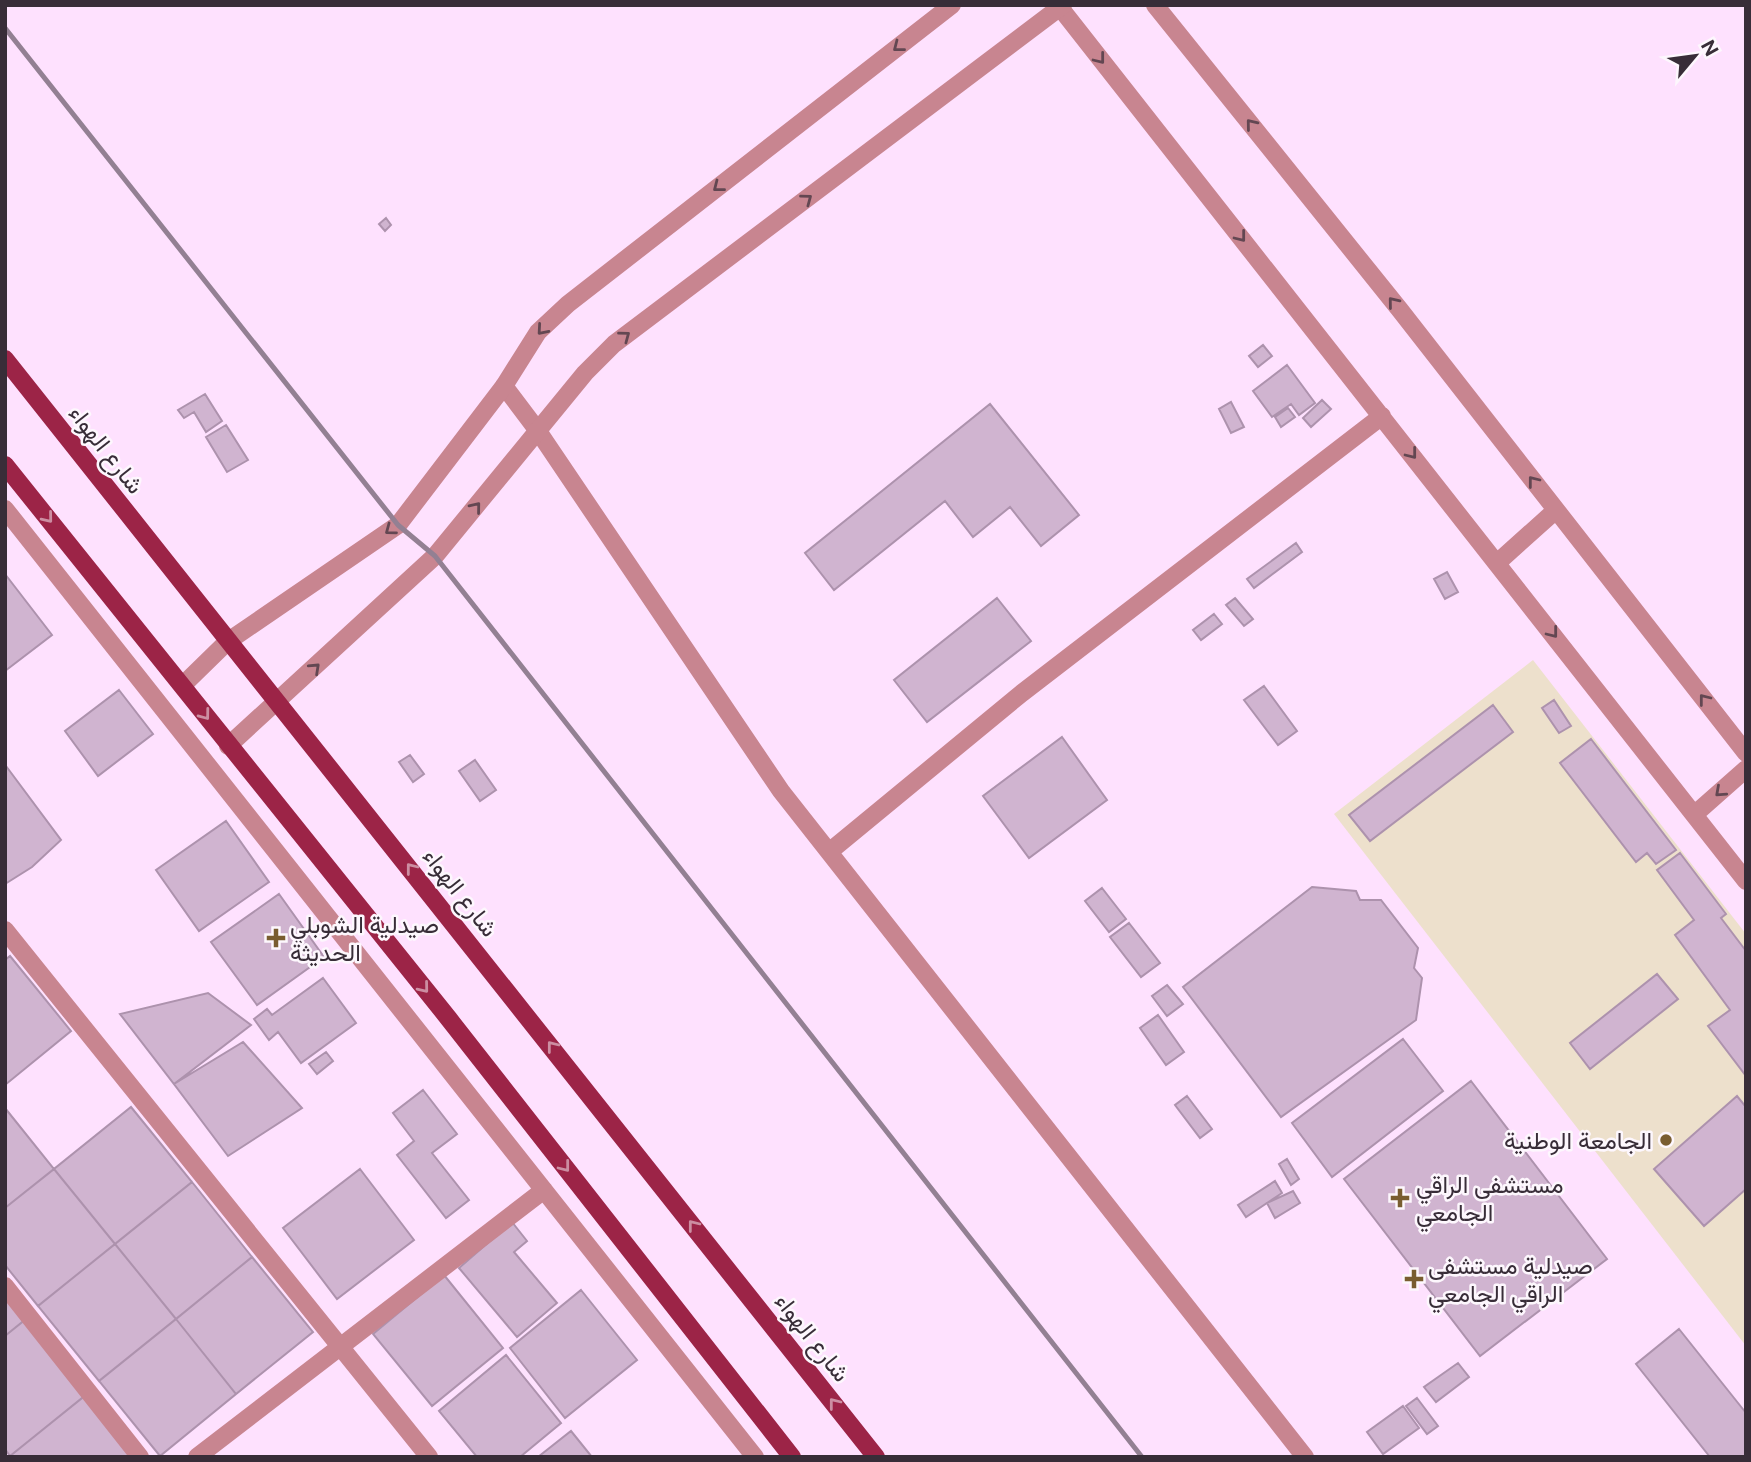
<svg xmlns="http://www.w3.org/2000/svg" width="1751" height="1462" font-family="'Public Sans',Vazirmatn,sans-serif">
<rect width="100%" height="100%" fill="#fee1fe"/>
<path fill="#ede0cc" d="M1533 660 1746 934V1346L1334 814Z"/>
<path fill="#d0b4d0" stroke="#ad92ad" stroke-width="2" d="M386 218 391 225 385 231 379 224Z
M1263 345 1272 356 1258 367 1249 356Z
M1287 365 1315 403 1299 415 1291 404 1272 417 1253 391Z
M205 394 222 421 206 432 194 412 184 418 178 410Z
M1322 400 1331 409 1311 427 1303 418Z
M1231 402 1244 427 1231 433 1219 409Z
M990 404 1079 515 1041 546 1010 507 973 537 945 501 834 590 805 553Z
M1288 408 1295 417 1281 427 1275 417Z
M226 425 248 460 227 472 206 437Z
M1296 543 1302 552 1254 588 1247 579Z
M1447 572 1458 592 1445 599 1434 579Z
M5 574 52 635 5 671Z
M997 598 1031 641 927 722 894 680Z
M1235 598 1253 619 1244 626 1226 605Z
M1214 614 1222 624 1201 640 1193 630Z
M1264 686 1297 731 1278 745 1244 700Z
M119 690 153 734 98 776 65 731Z
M1554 700 1571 726 1559 733 1542 708Z
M1493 705 1513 732 1370 841 1349 815Z
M1062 737 1107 800 1029 858 983 796Z
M1591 739 1676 850 1656 864 1647 853 1636 862 1560 763Z
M410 755 424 774 413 782 399 762Z
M475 760 496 790 480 801 459 771Z
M6 766 61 840 32 867 5 884Z
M226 821 269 882 199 931 156 870Z
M1680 853 1726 914 1721 918 1746 951V1076L1708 1026 1730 1010 1675 935 1694 920 1657 870Z
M1312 887 1356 891 1360 900H1381L1418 948 1414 968 1422 978 1416 1020 1281 1117 1183 987Z
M1102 888 1126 919 1109 932 1085 901Z
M279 894 324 957 257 1005 211 942Z
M1129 923 1160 963 1141 977 1110 937Z
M10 956 71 1031 5 1085V960Z
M1657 974 1678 999 1590 1069 1570 1043Z
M323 978 356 1023 301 1063 278 1032 269 1040 254 1019 267 1009 272 1015Z
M1167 985 1183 1004 1167 1016 1152 996Z
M208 993 251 1025 174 1084 120 1014Z
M1158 1015 1184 1052 1166 1065 1140 1028Z
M1403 1039 1443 1091 1332 1177 1292 1123Z
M243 1042 302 1108 228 1156 174 1084Z
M326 1052 333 1061 317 1074 309 1064Z
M1471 1081 1607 1259 1480 1356 1344 1179Z
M423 1090 457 1134 432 1153 469 1200 446 1218 397 1155 414 1141 393 1113Z
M1187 1096 1212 1129 1200 1138 1175 1105Z
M1737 1096 1746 1107V1189L1704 1226 1654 1169Z
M131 1107 192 1182 115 1244 54 1169Z
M5 1108 54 1169 5 1208Z
M1287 1159 1299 1179 1291 1185 1279 1164Z
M54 1169 115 1244 38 1306 5 1265V1208Z
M360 1169 414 1240 337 1299 283 1228Z
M1275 1181 1282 1193 1246 1217 1238 1205Z
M192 1182 252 1257 176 1319 115 1244Z
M1293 1191 1300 1203 1275 1218 1267 1203Z
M512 1222 527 1241 514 1252 557 1303 517 1337 459 1268Z
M115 1244 176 1319 99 1381 38 1306Z
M252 1257 313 1332 236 1394 176 1319Z
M444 1275 503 1348 432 1406 373 1334Z
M581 1290 637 1360 565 1418 510 1348Z
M5 1293 26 1319 5 1336Z
M26 1319 87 1394 10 1456 5 1449V1336Z
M176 1319 236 1394 160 1456 99 1381Z
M1679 1329 1746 1413V1457H1710L1636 1364Z
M506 1355 561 1423 520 1457H477L439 1411Z
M1458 1363 1469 1377 1436 1402 1424 1387Z
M87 1394 138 1457H11L10 1456Z
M1417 1398 1438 1426 1427 1434 1406 1406Z
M1403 1406 1419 1428 1383 1454 1367 1432Z
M571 1431 592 1457H538Z"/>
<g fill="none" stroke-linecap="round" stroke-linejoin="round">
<path stroke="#c88590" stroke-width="18" d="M1058 5 1746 881
M1155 5 1400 310 1746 753
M504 386 538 431 781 791 1305 1457
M5 509 755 1457
M1497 563 1556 510
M1695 814 1746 769
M829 852 1022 693 1382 416
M5 930 429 1457
M5 1286 140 1457
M197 1457 544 1190"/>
<path stroke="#c88590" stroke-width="18" d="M183 685 227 642 398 525 504 386 538 332 568 304 952 5
M228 746 435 556 585 373 614 344 1063 5"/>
<path stroke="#9c2447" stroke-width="18" d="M5 359 876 1457
M5 465 449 1019 792 1457"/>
<path stroke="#938093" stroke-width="5" d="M5 28 398 525 435 556 1142 1457"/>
</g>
<defs><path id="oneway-chevron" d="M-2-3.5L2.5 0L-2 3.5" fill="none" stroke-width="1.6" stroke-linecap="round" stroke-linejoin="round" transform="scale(1.75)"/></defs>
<g stroke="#634752">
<use href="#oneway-chevron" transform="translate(898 47) rotate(142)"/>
<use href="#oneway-chevron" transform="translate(1100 59) rotate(52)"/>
<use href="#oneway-chevron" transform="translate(1251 124) rotate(-129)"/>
<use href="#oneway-chevron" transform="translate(718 187) rotate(142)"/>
<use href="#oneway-chevron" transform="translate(807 199) rotate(-37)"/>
<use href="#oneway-chevron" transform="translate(1241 237) rotate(52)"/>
<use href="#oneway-chevron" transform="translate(1393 302) rotate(-129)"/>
<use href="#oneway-chevron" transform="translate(542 330) rotate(131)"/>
<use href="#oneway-chevron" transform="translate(625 336) rotate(-37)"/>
<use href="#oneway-chevron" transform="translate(1412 454) rotate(52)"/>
<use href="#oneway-chevron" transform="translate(1533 481) rotate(-128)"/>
<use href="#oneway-chevron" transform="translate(476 507) rotate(-51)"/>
<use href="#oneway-chevron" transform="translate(390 530) rotate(143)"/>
<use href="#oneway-chevron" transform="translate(1553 633) rotate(52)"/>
<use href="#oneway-chevron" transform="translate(315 668) rotate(-43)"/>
<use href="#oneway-chevron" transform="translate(1704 699) rotate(-128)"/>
<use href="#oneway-chevron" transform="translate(1720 792) rotate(138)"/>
</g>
<g stroke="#cc8ea2">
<use href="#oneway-chevron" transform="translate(48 518) rotate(51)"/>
<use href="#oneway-chevron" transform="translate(205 715) rotate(53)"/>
<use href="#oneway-chevron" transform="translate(411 868) rotate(-128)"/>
<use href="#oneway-chevron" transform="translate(424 988) rotate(51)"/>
<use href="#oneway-chevron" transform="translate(552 1046) rotate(-128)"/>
<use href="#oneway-chevron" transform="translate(565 1167) rotate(52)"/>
<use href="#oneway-chevron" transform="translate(693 1225) rotate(-128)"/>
<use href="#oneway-chevron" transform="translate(834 1403) rotate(-128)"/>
</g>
<g fill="#795d30" stroke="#fdf7fd" stroke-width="2.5">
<path d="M272.5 927.5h7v7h7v7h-7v7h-7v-7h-7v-7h7z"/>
<circle cx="1666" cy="1140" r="7"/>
<path d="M1396.5 1187.5h7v7h7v7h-7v7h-7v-7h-7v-7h7z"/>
<path d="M1410.5 1268.5h7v7h7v7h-7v7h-7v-7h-7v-7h7z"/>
</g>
<g text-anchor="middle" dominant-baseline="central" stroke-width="5" stroke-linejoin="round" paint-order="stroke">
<g font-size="24" fill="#382d38" stroke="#fdf7fd">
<text transform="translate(107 449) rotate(52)">شارع الهواء</text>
<text transform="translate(461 892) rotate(52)">شارع الهواء</text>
<text transform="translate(813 1337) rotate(52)">شارع الهواء</text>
</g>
<g font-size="24" fill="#382d38" stroke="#fdf7fd" text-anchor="start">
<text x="290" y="924">صيدلية الشوبلي<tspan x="290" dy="28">الحديثة</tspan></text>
<text x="1652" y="1140" text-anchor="end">الجامعة الوطنية</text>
<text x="1416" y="1184">مستشفى الراقي<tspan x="1416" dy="28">الجامعي</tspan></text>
<text x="1428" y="1265">صيدلية مستشفى<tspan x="1428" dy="28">الراقي الجامعي</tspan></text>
</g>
</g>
<rect width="1751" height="1462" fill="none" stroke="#382d38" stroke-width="14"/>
<g transform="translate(1695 56) rotate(61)" stroke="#fdf7fd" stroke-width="5" paint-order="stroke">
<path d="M0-5L12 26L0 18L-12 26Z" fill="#382d38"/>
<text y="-10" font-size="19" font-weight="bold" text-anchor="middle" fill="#382d38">N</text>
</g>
</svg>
